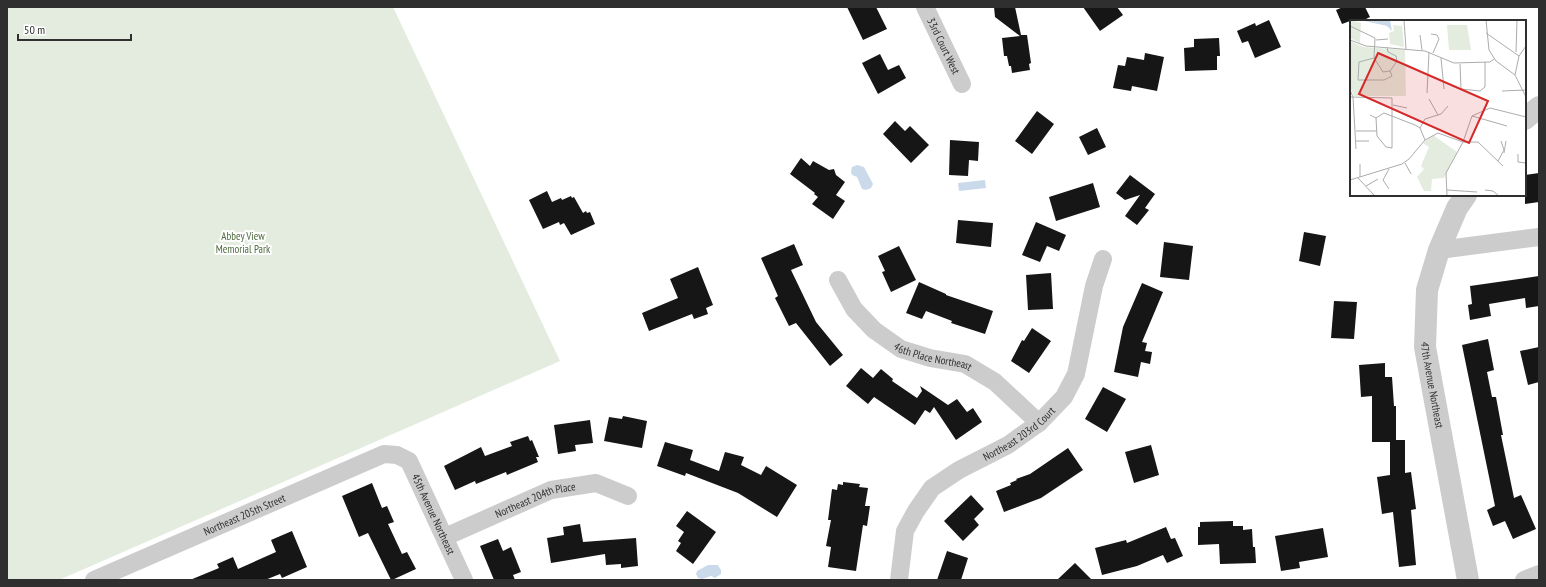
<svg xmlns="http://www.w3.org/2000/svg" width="1546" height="587" font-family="'PT Sans Narrow',sans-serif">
<rect width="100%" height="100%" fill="#fff"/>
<path fill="#e3ecde" d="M7 7H393L560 361 59 580H7Z"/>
<path fill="#cbdaea" d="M857 165 864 167 873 184 871 188 866 190 862 189 857 177 852 175 851 172 852 167Z
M985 180 986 188 959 191 958 183Z
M708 565H718L721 570V574L715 578 711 576 702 579 698 578 696 574 697 571Z"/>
<path fill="#161616" d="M847 7H876L887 29 863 40Z
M994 7H1015L1021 35H1027L1031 63 1029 64 1030 70 1012 73 1011 66H1009L1007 56H1004L1002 38 1020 36 995 17Z
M1083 7H1117L1123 15 1100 31Z
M1343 7H1365L1370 17 1362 21H1350L1342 24 1336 10Z
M1269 20 1281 47 1255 58 1248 41 1242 43 1237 31 1255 23 1256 26Z
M1219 38 1220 56H1217V70L1185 71 1184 48 1194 47V39Z
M1145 53 1164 57 1157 91 1132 86 1131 91 1113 88 1118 65 1125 66 1127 57 1144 60Z
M880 54 888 70 899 65 906 78 878 94 862 63Z
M1037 111 1054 124 1032 154 1015 141Z
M895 121 905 131 910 126 929 145 911 163 883 134Z
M1097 128 1106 147 1088 155 1079 137Z
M950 140 979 142 978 161 969 160 968 176 949 175Z
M801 158 810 166 813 161 829 170 834 169 836 175 845 182 836 195 845 201 833 219 812 204 818 197 814 194 815 193 790 174Z
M1539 173V202L1525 204V175Z
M1130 175 1155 194 1145 208 1149 210 1137 225 1125 216 1140 195 1125 200 1116 193Z
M1093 183 1100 207 1056 221 1049 197Z
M547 191 552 202 561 198 562 200 571 196 572 198 574 197 583 213 586 211 587 213 590 212 595 224 571 235 564 223 560 225 559 222 543 229 529 200Z
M958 220 993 223 991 247 956 243Z
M1036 222 1066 235 1059 251 1047 246 1040 262 1022 255Z
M1304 232 1326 236 1320 266 1299 261Z
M1164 242 1193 246 1189 280 1160 277Z
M794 244 803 265 791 270 816 322 843 355 830 366 796 323 789 326 775 298 778 296 761 258Z
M899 246 916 280 891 292 882 272 885 271 878 256Z
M698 267 713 305 706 308 708 314 694 319 692 314 649 331 642 313 678 298 670 279Z
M1051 273 1053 309 1028 310 1026 275Z
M1539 276V306L1526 308 1525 298 1489 304 1491 316 1470 320 1468 305 1472 304 1470 286Z
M919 282 946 294V295L993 311 985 334 951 323 952 321 926 311 922 319 906 313Z
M1142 283 1163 292 1142 342 1147 343 1145 351 1152 352 1150 364 1141 362 1138 377 1114 372 1123 327Z
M1334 301 1357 302 1354 339 1331 338Z
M1032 328 1051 341 1029 373 1011 361 1022 340 1024 341Z
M1488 339 1494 370 1487 372 1492 397H1496L1503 435H1501L1514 498 1521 495 1536 529 1513 539 1505 521 1493 526 1487 510 1495 506 1462 345Z
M1539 347V382L1528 385 1520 351Z
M1385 363V377H1392L1394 406H1396V440H1405V473L1411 472 1416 509 1411 510 1416 565 1399 567 1393 512 1382 514 1377 477 1390 475V442H1372V396L1361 397 1359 365Z
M861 368 873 378 881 369 893 379 892 381 917 398 922 391 920 386 948 405 957 399 967 412 973 408 982 422 956 440 934 407 930 413 925 410 915 425 874 397 868 404 846 386Z
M1103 387 1126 399 1107 432 1085 419Z
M623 416 647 421 642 448 604 441 609 417 622 419Z
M590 420 593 443 575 445 576 451 558 454 554 425Z
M528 436 530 441 532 440 539 457H536L538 462 507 475 506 472 476 484 475 481 455 490 444 466 481 447 485 456 512 446 510 442Z
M665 442 693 450 690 460 719 471 725 452 744 457 741 465 761 475 766 466 797 485 777 517 738 493 686 473 685 476 657 466Z
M1151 445 1159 475 1134 483 1125 452Z
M1068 448 1083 470 1041 498 1004 512 996 491 1011 485 1010 483 1017 480 1016 479 1030 474Z
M843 482 860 484 859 487 868 488 865 506H870L867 526 863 525 856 571 828 567 831 547 826 546 831 520H828L832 489 837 490 838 484 843 485Z
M372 483 382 508 387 506 394 522 388 524 402 554 407 552 416 569 392 580H391L368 533 359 537 342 496Z
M971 495 984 509 974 519 979 525 963 541 944 521Z
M687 511 716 532 693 564 676 551 681 543 678 541 684 532 676 526Z
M1233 521V526H1243V530L1252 529 1253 547H1255L1256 563 1220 564 1219 544 1198 545V527H1200V522Z
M580 524 583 542 636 538 638 566 621 568V564L606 565 605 554 551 563 547 538 564 535 563 527Z
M1166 527 1171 539 1175 538 1183 556 1167 563 1163 555 1137 566 1102 575 1095 548 1126 540 1127 543Z
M1323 528 1328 557 1299 562 1300 568 1281 571 1275 536Z
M292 531 307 567 282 578 280 574 265 580H190L219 568 217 564 233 557 238 569 276 552 271 540Z
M498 539 503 551 511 547 521 572 513 575 515 580H494L480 546Z
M947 551 968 558 961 580H937Z
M1075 563 1092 580H1057Z"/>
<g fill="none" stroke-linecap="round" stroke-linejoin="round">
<g stroke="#ccc" stroke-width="18">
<path id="s1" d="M925 7 962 84"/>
<path d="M1439 250 1539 237"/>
<path id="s2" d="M838 280 854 309 874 330 901 349 930 358 965 364 995 382 1039 423"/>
<path id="s3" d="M445 537 551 490 596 483 628 496"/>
<path id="s4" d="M94 580 384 454 397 455 409 461 464 580"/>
<path id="s5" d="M899 580 905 531 916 511 932 488 959 470 1008 445 1039 423 1064 397 1076 374 1094 286 1103 259"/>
<path d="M1524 580 1539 574"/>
</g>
<g stroke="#ccc" stroke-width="22">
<path d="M1525 119 1539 107"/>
<path id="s6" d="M1466 195 1457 208 1439 250 1427 290 1425 347 1468 580"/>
</g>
</g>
<g text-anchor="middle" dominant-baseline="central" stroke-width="4" stroke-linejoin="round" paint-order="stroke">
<g font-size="11" fill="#2f2f2f" stroke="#fff">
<text stroke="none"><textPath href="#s1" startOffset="43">33rd Court West</textPath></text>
<text stroke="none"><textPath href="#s2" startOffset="128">46th Place Northeast</textPath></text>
<text stroke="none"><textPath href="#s6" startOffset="199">47th Avenue Northeast</textPath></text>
<text stroke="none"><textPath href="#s5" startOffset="203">Northeast 203rd Court</textPath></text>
<text stroke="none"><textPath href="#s3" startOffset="98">Northeast 204th Place</textPath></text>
<text stroke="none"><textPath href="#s4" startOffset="164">Northeast 205th Street</textPath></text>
<text stroke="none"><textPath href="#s4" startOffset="401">45th Avenue Northeast</textPath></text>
</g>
<g font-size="11" fill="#4d693e" stroke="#fff">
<text x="243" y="236">Abbey View<tspan x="243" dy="13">Memorial Park</tspan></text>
</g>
</g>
<g transform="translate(1350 20)">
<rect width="176" height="176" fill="#fff"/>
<path d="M0 0 11 3 10 23 0 18ZM43 5 52 6 54 27 40 24 39 13 44 11ZM97 5H117L121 30H99ZM0 21 13 27 55 30 56 76H4L0 67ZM83 115 107 132 94 158 82 159 81 171H74L67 157 74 149 71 146 79 127 73 123Z" fill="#e3ecde"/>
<path d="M10 0H40L42 11 37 6Z" fill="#cbdaea"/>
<path fill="none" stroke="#acacac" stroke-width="1" d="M54 0 56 29M136 0 139 30 146 41 165 55 176 77M0 6 25 18 24 38 33 52 40 51 47 41 46 36 38 32 37 27M136 13 169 36M81 14 87 15 89 19 83 33M70 15 72 30M0 20 16 26 75 31 104 43 140 42 144 39M26 20 38 19M166 32 167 0M24 38 9 42 8 60H34L42 56 40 51M91 38 94 69M110 44 111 69 130 71 135 67V42M165 55 169 36 176 26M0 70 3 77 6 129M152 71 176 70M77 73 79 32M0 77 42 78V128L36 127 27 116 26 98M79 79 88 95M43 85 57 88M20 95 26 98 34 93 65 105 70 108 75 120M122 96 157 106M70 108 75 99 91 94 98 86M6 111H27M6 121H19M154 133 156 121M168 134V142L176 143M148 141 154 130 151 121M55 143 61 154M39 149 33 160 39 169M10 157V144M8 158 24 175 17 176M0 160 52 144 59 139 75 120 88 113 113 122H128L153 146M16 166 28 159M97 170 127 172M135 170 143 171 149 176M54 176H81M97 176 96 153 113 122 122 96 140 88 176 97"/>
<path fill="#d62828" fill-opacity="0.15" stroke="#d62828" stroke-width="2" d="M28 33 138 81 119 123 9 74Z"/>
<rect width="176" height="176" fill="none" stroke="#2f2f2f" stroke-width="2"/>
</g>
<rect width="1546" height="587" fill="none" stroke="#2f2f2f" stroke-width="16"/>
<path d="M18 34v6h113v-6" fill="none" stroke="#2f2f2f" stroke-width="2"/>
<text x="24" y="34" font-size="12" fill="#2f2f2f" stroke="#ffffff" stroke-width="3" paint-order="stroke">50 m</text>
</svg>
